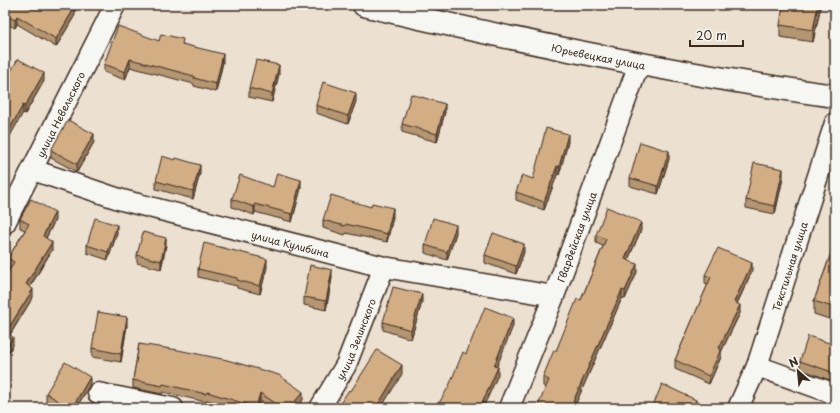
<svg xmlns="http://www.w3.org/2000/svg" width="840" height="413" font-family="'Playpen Sans',sans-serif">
<rect width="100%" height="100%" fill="#ece0d1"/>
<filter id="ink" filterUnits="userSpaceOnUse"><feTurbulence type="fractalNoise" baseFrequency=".025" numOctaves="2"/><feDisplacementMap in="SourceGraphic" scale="8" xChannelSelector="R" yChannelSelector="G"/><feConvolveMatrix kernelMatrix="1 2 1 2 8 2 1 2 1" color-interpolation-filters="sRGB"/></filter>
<g filter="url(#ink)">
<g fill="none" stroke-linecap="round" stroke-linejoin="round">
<g stroke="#3b2a1e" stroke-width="23">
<g id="street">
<path id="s1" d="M33 170 122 200 384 267 554 296"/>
<path id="s2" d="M5 223 115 5"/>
<path d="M757 366 835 394"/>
<path d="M98 393 173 408"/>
<path id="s3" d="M320 408 346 365 384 267"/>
<path id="s4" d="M509 408 554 296 639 64"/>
<path id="s5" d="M738 408 757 366 835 123"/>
</g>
</g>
<g stroke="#3b2a1e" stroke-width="25">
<g id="secondary">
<path id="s6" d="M364 5C430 21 497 35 564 49 654 67 744 84 835 96"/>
</g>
</g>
<use href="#street" stroke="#f6f6f2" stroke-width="20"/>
<use href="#secondary" stroke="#f6f6f2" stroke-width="22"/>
</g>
<path fill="#b59672" stroke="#3b2a1e" d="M5 5 75 15 56 47 17 24 15 28 5 23Z
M821 5 813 42 780 37V25Z
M159 41 183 44 223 62 216 92 194 86V84L130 67 125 80 104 72V64Z
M279 74 272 102 249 97V88Z
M5 81H44L25 114 23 113Z
M356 101 348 124 316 113V105Z
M445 112 437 142 402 132V124Z
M94 142 77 172 51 158V150Z
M568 142 559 175H557L544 210 516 200V192L533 179Z
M669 159 658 194 630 186V178Z
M200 173 193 199 156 189V181Z
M783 178 775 214 746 208V200Z
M273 187 301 188 292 222 255 212 254 215 232 207V199Z
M393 217 387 242 346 233 345 235 323 228V220Z
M20 219 55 220 46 238 52 250 30 287 33 297 10 335 13 345 5 358V277L10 268 8 266V258L25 230 20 228Z
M641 230 628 260 637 272 625 299 622 298 576 403 579 408 543 386V377L581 300 603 246 596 243V235Z
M117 233 108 260 87 253V245Z
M456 233 447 260 425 253V245Z
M835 242V321L814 314V301Z
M166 246 161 269 137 263V255Z
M524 252 516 274 485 263V255Z
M267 267 260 294 237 288V286L198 277V269Z
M752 271 737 304 740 313 721 352V357L709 384 675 369V360L708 284 705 283V275Z
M332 278 326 310 304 305V297Z
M422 302 411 339 383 330V322Z
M127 325 121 362 92 357V348Z
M139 344 303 400 296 408H271L260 401 258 408H232L207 400 206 402 163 392 162 394 133 388V380Z
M835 345V382L800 369V361Z
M90 385 76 408H56L46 402V393Z"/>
<path fill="#947a5d" stroke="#3b2a1e" d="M818 5H821L813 42V30Z
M75 7V15L56 47V39Z
M17 16V24L15 28V20Z
M223 54V62L216 92V84Z
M130 59V67L125 80V72Z
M279 65V74L272 102V94Z
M44 73V81L25 114V106Z
M356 93V101L348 124V116Z
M445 104V112L437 142V134Z
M23 105V113L5 145V137Z
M94 134V142L77 172V164Z
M568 134V142L559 175V167Z
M669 151V159L658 194V186Z
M200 165V173L193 199V191Z
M557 166V175L544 210V202Z
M783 169V178L775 214V206Z
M301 180V188L292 222V214Z
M255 204V212L254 215V207Z
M393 208V217L387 242V234Z
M55 212V220L43 244V236Z
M641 222V230L625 267V259Z
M117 225V233L108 260V252Z
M456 225V233L447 260V252Z
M166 238V246L161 269V261Z
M52 242V250L26 293V284Z
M524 244V252L516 274V266Z
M267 259V267L260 294V286Z
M752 263V271L734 310V302Z
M637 264V272L625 299V291Z
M332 270V278L326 310V301Z
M33 289V297L6 341V332Z
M622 290V298L574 408 573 402Z
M422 294V302L411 339V330Z
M740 305V313L721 352V357L709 384V376L719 348Z
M127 317V325L121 362V354Z
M513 318V326L494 374V366Z
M13 337V345L5 358V350Z
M402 365V374L381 408H376Z
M498 367V375L483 408H480Z
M90 377V385L76 408H72Z
M303 392V400L296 408H289Z
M260 393V401L258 408H256Z
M696 400V408H693Z"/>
<path fill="#d3ae85" stroke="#3b2a1e" d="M5 5H72L75 7 56 39 17 16 15 20 5 15Z
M783 5H818L813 30 780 25Z
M118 26 159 41 161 34 183 39 182 44 223 54 216 84 194 78V76L130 59 125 72 104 64Z
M18 59 44 73 25 106 23 105 5 137V81Z
M256 60 279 65 272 94 249 88Z
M323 82 356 93 348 116 316 105Z
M411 94 445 104 437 134 402 124Z
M68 120 94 134 77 164 51 150Z
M546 128 568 134 559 167 557 166 544 202 516 192 522 175 533 179Z
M640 142 669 151 658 186 630 178Z
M162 156 175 160 176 158 200 165 193 191 156 181Z
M754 163 783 169 775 206 746 200Z
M277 173 301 180 292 214 255 204 254 207 232 199 240 175 273 187Z
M331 195 371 207 372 203 393 208 387 234 346 224 345 226 323 220Z
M31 199 55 212 43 236 52 242 26 284 33 289 6 332 13 337 5 350V277L14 262 8 258 29 224 20 219Z
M607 207 641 222 625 259 637 264 625 291 622 290 573 402 579 404 578 408H537L549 380 543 377 554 350 556 351 577 299 581 300 606 239 596 235Z
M95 218 117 225 108 252 87 245Z
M433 218 456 225 447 252 425 245Z
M143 232 166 238 161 261 137 255Z
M493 233 524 244 516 266 485 255Z
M835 242V308L814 301Z
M204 243 267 259 260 286 237 280V278L198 269Z
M718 248 752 263 734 302 740 305 719 348 721 349 709 376 675 360 711 277 705 275Z
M310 265 332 270 326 301 304 297Z
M393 287 422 294 411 330 383 322Z
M485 307 513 318 494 366 498 367 480 408H436L449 386 463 352 466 354Z
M98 312 127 317 121 354 92 348Z
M808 336 835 345V373L800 361Z
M139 344 178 350 227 360 279 375 303 392 289 408H283L260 393 256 407 207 392 206 394 163 384 162 386 133 380Z
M377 350 402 365 376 408H337L349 390 351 391Z
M65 362 90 377 72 408H69L46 393Z
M662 384 696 400 693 408H652Z
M801 404 812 408H799Z"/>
</g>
<g text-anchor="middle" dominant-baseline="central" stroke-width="3.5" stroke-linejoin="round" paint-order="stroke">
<g font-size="10" fill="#3b2a1e" stroke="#f6f6f2">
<text stroke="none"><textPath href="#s6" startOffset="240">Юрьевецкая улица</textPath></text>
<text stroke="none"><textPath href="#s2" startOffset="122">улица Невельского</textPath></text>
<text stroke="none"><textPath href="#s4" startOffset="184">Гвардейская улица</textPath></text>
<text stroke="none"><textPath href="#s1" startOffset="268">улица Кулибина</textPath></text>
<text stroke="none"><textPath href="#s5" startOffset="151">Текстильная улица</textPath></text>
<text stroke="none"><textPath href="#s3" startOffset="78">улица Зелинского</textPath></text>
</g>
</g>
<rect width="840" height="413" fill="none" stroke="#f6f6f2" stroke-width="20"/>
<rect x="10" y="10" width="820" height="393" fill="none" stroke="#3b2a1e" stroke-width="1.5" filter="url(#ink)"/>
<g transform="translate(798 371) rotate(333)" stroke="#f6f6f2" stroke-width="3" paint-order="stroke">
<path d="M0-3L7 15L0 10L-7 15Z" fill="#3b2a1e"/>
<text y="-6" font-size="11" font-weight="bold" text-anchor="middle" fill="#3b2a1e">N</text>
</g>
<path d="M690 40v6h53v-6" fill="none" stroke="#3b2a1e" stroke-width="2"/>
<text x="696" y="40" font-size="12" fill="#3b2a1e" stroke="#f6f6f2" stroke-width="3" paint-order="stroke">20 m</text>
</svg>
